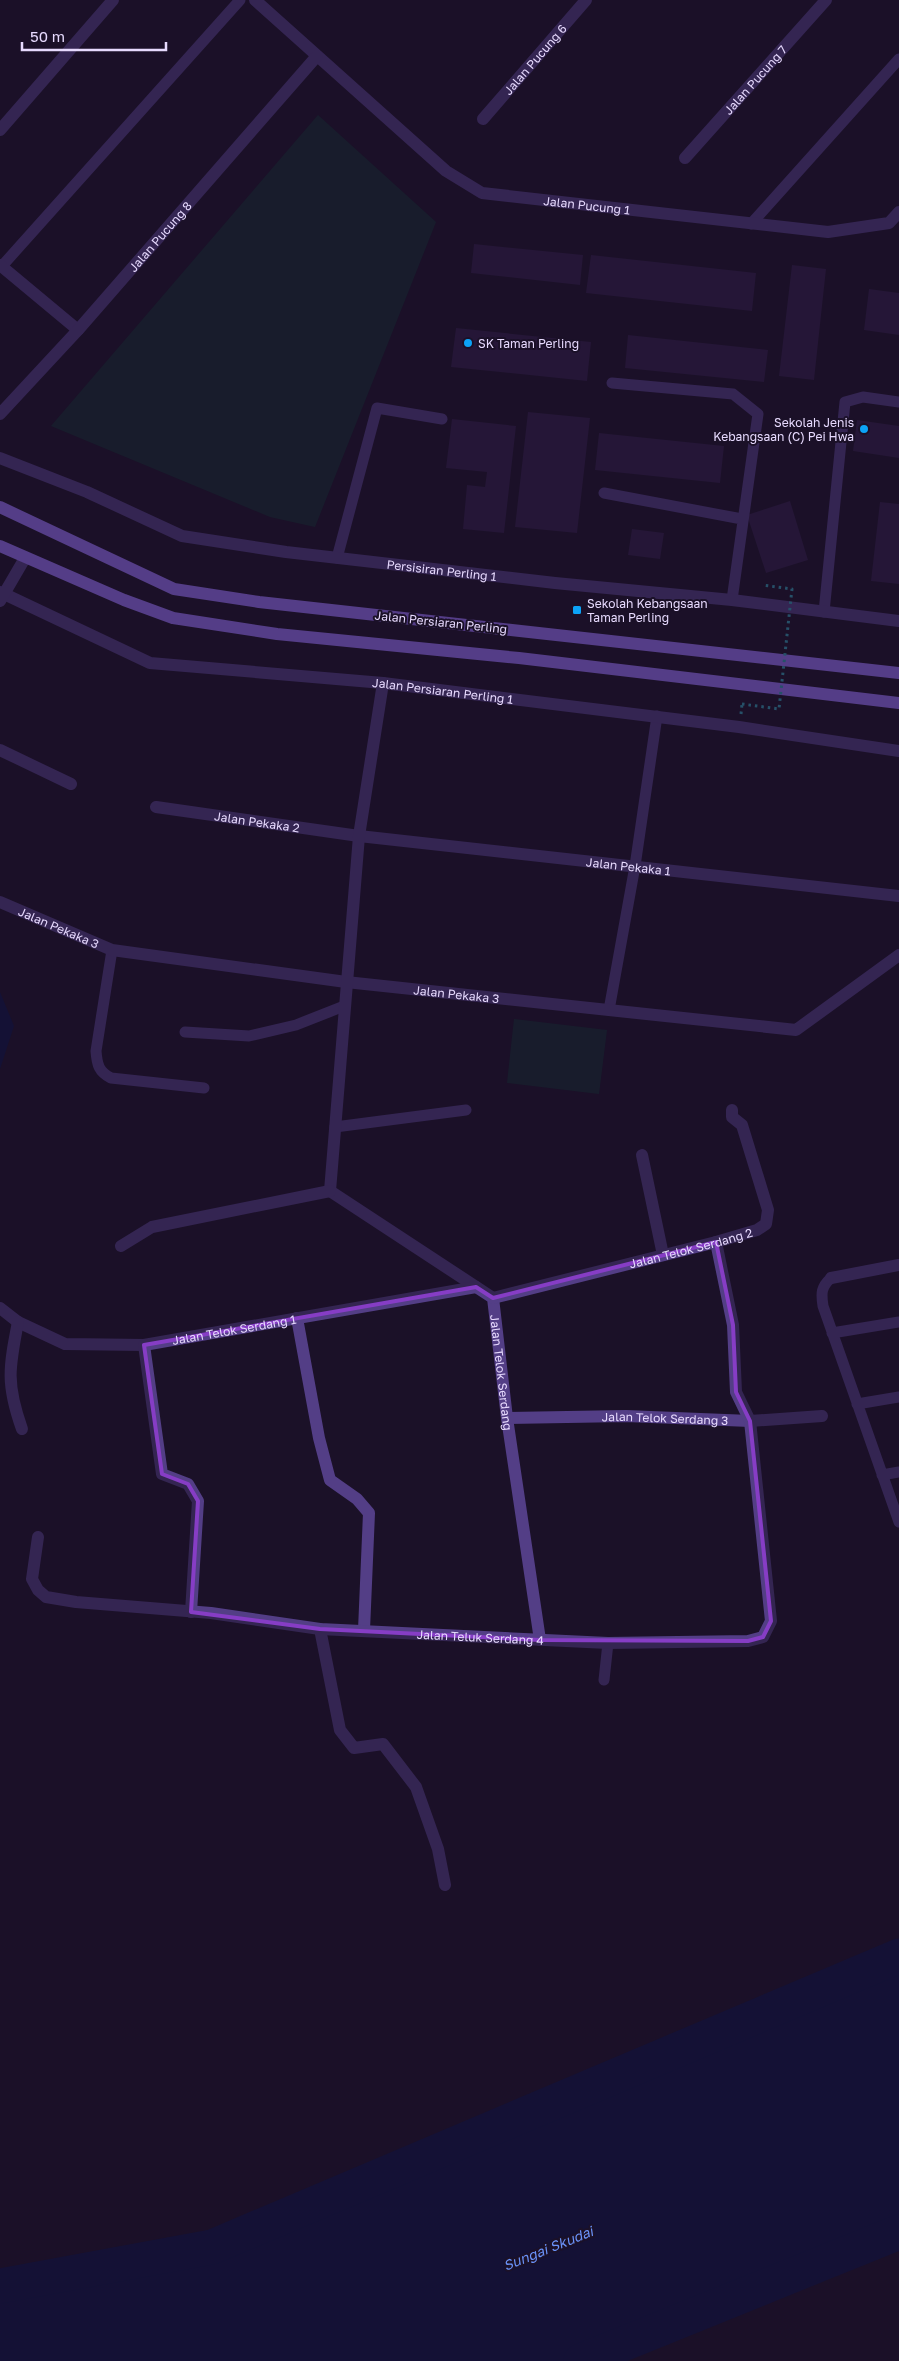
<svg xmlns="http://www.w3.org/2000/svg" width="899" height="2361" font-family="'Golos Text',sans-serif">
<rect width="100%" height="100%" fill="#1b1128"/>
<path fill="#142c32" d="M318 115 436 222 315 527 270 517 51 426Z
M514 1019 607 1030 599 1094 507 1083Z"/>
<path fill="#0c1346" d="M0 992 14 1026 0 1069Z
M899 1956V2232L581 2361H0V2286L212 2247Z"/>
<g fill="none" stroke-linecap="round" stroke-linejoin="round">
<path stroke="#0c1346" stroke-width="35" d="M0 2286 212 2247 899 1956
M581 2361 899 2232"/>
</g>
<path fill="#311e49" d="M474 244 583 255 580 285 471 273Z
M591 255 756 273 752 311 586 293Z
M792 265 826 269 814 380 779 376Z
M869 289 899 293V335L864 330Z
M456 328 591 342 587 381 451 367Z
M628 335 768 350 764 382 625 368Z
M528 412 590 418 577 533 515 527Z
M452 419 516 426 504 533 463 529 467 485 485 487 487 472 446 468Z
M857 420 899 426V458L853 451Z
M599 433 724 446 720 483 595 470Z
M790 501 808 560 766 573 747 515Z
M880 502 899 504V584L871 581Z
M632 529 664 533 660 559 628 555Z"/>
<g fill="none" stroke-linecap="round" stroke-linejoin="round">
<path stroke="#349db7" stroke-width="3" stroke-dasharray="2.5 4" stroke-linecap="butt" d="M741 714 742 704"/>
<path stroke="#533e86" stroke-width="11" d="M751 224 899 59
M2 266 240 0
M612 383 733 394 758 414 732 600
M604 493 742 519
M337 558 377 408 442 419
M824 612 845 402 863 397 899 402
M112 950 96 1051C97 1065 99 1072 111 1078L204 1088
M609 1010 635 866 657 716
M185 1032 249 1036 296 1025 344 1006
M335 1127 466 1110
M831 1278C821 1287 821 1293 823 1306L899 1522
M832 1333 899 1322
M857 1404 899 1397
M882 1475 899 1472
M604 1680 608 1643"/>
<g stroke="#533e86" stroke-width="12">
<path id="s1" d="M255 0 446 171 482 193 828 232 889 223 899 212"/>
<path id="s2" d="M483 119 586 0"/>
<path d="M0 130 113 0"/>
<path id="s3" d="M685 158 826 0"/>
<path d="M0 265 78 330"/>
<path id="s4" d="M0 414 78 330 317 56"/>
<path id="s5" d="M0 458 87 492 182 536 286 552 555 583 732 600 899 621"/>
<path id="s6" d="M0 592 150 663 383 683 739 727 899 751"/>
<path d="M0 601 25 558"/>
<path d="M0 750 71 784"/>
<path id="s7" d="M156 807 359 836 899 896"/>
<path id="s8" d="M0 902 112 950 346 982 796 1030 899 955"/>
<path d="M642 1155 663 1255"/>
<path id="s9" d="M330 1191 493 1298 507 1418 540 1640"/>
<path d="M330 1191 359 836 383 683"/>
<path d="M121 1246 152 1227 330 1191"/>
<path d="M831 1278 899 1265"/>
<path id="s10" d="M493 1298 716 1242 757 1230 766 1224 768 1210 742 1125 732 1117V1110"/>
<path id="s11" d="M0 1308 18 1322 65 1344 144 1345 476 1287"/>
<path d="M297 1318 319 1438 330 1480 357 1499 369 1513 364 1630"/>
<path d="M18 1322C9 1368 6 1384 22 1429"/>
<path d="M144 1345 162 1474 188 1484 198 1501 191 1612"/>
<path id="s12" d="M507 1418 626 1416 750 1421 822 1416"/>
<path id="s13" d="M38 1537 32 1579 38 1590 46 1597 76 1602 211 1613 320 1629 608 1643 748 1641 763 1637 771 1621 750 1421 736 1392 733 1325 716 1242"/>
<path d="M320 1629 340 1730 354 1748 383 1744 416 1787 438 1849 445 1885"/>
</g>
<path stroke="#9a74fa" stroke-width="12" d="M0 507 174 589 259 602 899 673
M0 546 124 600 173 618 277 634 519 658 899 703"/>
<path stroke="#349db7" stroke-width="3" stroke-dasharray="2.5 4" stroke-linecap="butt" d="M742 704 779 709 792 589 762 585"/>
</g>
<path d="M0 0H899V2361H0ZM716 1242 733 1325 736 1392 750 1421 771 1621 763 1637 748 1641 540 1640 320 1629 191 1612 198 1501 188 1484 162 1474 144 1345 476 1287 493 1298Z" fill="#1b1128" fill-opacity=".55" fill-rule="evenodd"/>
<path fill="none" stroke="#863dc5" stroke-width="4" stroke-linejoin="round" d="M716 1242 733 1325 736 1392 750 1421 771 1621 763 1637 748 1641 540 1640 320 1629 191 1612 198 1501 188 1484 162 1474 144 1345 476 1287 493 1298Z"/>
<g fill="#0ca3f7" stroke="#1b1128" stroke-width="2">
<circle cx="468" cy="343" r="5"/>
<circle cx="864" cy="429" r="5"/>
<rect x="572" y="605" width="10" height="10" rx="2.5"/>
</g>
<g text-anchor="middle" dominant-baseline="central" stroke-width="4" stroke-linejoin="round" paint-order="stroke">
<g font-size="12" fill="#e7dafe" stroke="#1b1128">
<text stroke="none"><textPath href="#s2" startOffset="79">Jalan Pucung 6</textPath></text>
<text stroke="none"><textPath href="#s3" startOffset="105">Jalan Pucung 7</textPath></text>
<text stroke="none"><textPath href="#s1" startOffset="404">Jalan Pucung 1</textPath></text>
<text stroke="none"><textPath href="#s4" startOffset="239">Jalan Pucung 8</textPath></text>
<text stroke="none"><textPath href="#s5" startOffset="460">Persisiran Perling 1</textPath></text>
<text transform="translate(441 622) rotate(6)">Jalan Persiaran Perling</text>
<text stroke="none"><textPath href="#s6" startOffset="460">Jalan Persiaran Perling 1</textPath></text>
<text stroke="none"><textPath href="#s7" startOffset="102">Jalan Pekaka 2</textPath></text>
<text stroke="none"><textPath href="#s7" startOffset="476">Jalan Pekaka 1</textPath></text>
<text stroke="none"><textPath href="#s8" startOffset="64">Jalan Pekaka 3</textPath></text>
<text stroke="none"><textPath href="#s8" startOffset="469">Jalan Pekaka 3</textPath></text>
<text stroke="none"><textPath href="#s10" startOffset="204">Jalan Telok Serdang 2</textPath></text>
<text stroke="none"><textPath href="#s11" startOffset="245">Jalan Telok Serdang 1</textPath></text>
<text stroke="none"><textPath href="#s9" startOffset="270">Jalan Telok Serdang</textPath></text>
<text stroke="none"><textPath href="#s12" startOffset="158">Jalan Telok Serdang 3</textPath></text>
<text stroke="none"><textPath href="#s13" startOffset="502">Jalan Teluk Serdang 4</textPath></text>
</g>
<g font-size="12" fill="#e7dafe" stroke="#1b1128" text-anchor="start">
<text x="478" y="343">SK Taman Perling</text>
<text x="854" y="422" text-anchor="end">Sekolah Jenis<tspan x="854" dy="14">Kebangsaan (C) Pei Hwa</tspan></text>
<text x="587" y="603">Sekolah Kebangsaan<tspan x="587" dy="14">Taman Perling</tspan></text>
</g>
<g font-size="14" font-style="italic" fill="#6b93fa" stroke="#1b1128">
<text transform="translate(548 2248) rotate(-22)">Sungai Skudai</text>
</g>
</g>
<path d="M22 42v8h144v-8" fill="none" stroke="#e7dafe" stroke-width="2.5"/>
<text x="30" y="42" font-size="15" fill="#e7dafe" stroke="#1b1128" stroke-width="4" paint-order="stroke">50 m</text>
</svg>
